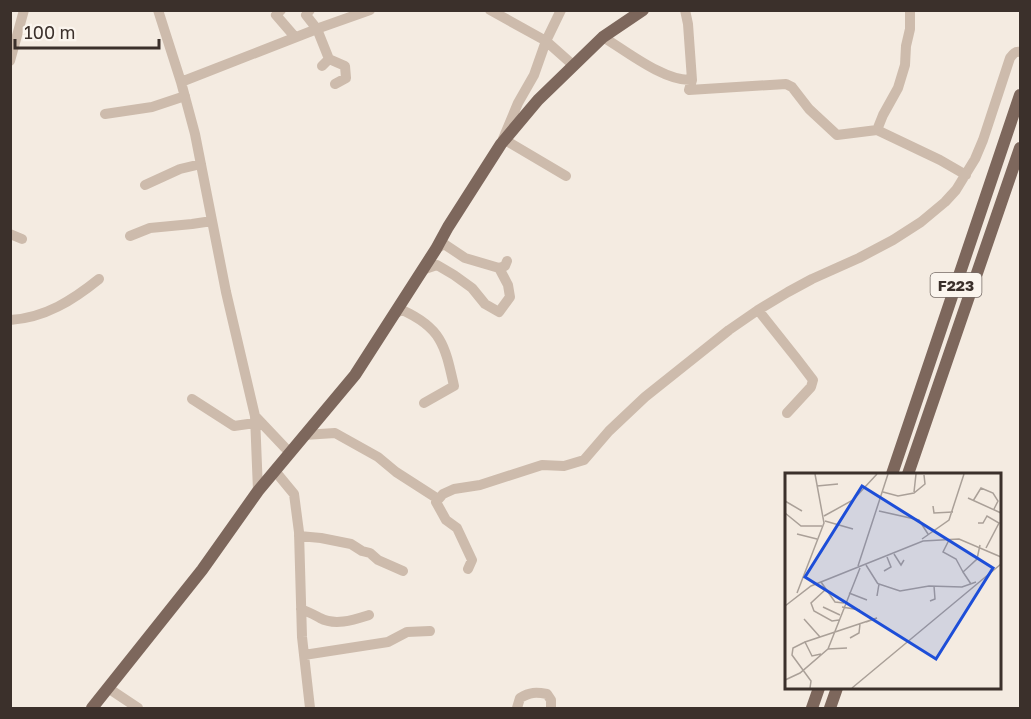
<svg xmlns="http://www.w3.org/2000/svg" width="1031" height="719" font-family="'Golos Text',sans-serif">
<rect width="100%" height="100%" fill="#f4ebe1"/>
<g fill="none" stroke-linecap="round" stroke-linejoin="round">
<path stroke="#cdbbac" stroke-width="10" d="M158 10 181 82 195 134 226 292 255 416 258 491
M281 10 276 15 295 37
M310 10 306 15 317 29 329 59 322 66
M490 10 546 41 573 65
M685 10 688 24 692 80 689 90 786 84 792 87 809 109 837 135 877 130
M910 10V29L906 46 905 65 898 88 883 115 877 130 940 160 966 175
M603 37C626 51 665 82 692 80
M329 59 345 66 346 78 335 84
M10 61 24 10
M181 82 322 27 370 10
M105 114 152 107 185 96
M503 139 518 103 534 75 546 41 561 10
M505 140 566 176
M145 185 180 169 201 164
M10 234 22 239
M130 236 150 228 192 224 212 221
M436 249 444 244 465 258 499 268 505 266 507 261
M422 270 437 265 454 275 472 288 485 304 499 312 510 297 508 285 499 268
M758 310 797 359 813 380 811 387 787 413
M394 314 402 310C442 328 445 346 454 386L424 403
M10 320C45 318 73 300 99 279
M192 399 234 426 255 423
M255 416 290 453
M304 435 335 433 378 457 396 472 438 499
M275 471 294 494 299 532 302 637 310 708
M299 536 321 538 351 544 362 551 370 553 378 560 403 571
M468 569 472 560 457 528 446 520 436 502 443 494 454 489 480 485 542 465 564 466 584 460 609 431 645 397 729 330 758 310 788 292 812 279 859 258 893 240 921 222 945 202 956 190 975 159 983 140 1010 58C1013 54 1015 51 1020 52
M301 609C308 612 313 614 320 618 335 626 353 620 369 615
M304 655 388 642 407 632 430 631
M108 688 138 708
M517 708 520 698C530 692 536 692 547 694L551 700V708"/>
<path stroke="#7d675c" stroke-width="12" d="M892 474 1020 95
M908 474 1020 148
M92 708 202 570 258 491 355 375 436 249 448 227 501 144 538 100 603 37 643 10
M812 708 819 688
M830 708 837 688"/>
</g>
<g text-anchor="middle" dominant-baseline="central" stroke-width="4.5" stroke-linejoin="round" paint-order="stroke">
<rect fill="#fbf5ee" stroke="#756b66" stroke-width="1.5" x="930.5" y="273" width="51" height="24" rx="4.5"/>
<g font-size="15" font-weight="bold" fill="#3b302b">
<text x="956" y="285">F223</text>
</g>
</g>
<g transform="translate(785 473)">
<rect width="216" height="216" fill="#f4ebe1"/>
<path fill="none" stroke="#aaa098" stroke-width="1.5" d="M32 13 53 11M98 19 113 23 129 20 140 11 139 2M129 19 131 1M183 25 216 40M0 28 17 38M188 28 196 15 208 20 213 28 209 36M148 33 149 40 168 39M94 38 134 47 143 61M0 40 16 53H37M39 43 68 27 92 1M40 48 68 56M193 50H198L202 43 214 50 201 75M12 61 32 66M137 66 164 47 179 1M164 67 158 79 171 86 178 99M109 81 116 92 119 87M81 92 93 111M73 93 103 1M99 98 106 94 102 84M36 109 50 129 59 130M186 111 178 99 192 86 195 72M40 117 26 130 29 138 47 148 54 147M12 120 39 50 30 1M64 120 82 127M92 123 94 111 115 118 144 113 177 114 191 109M145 128 150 126 149 113M0 133 26 113 138 68 174 66 216 84M38 134 55 142M57 134 75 137M19 146 35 164M65 165 74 160 75 151M20 169 8 175 7 182 26 208 25 215M43 176 75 95M36 181 27 183 20 169 92 145 81 149M0 207 15 200 43 176 62 175M67 215 216 91"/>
<path fill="#1d4ed8" fill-opacity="0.15" stroke="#1d4ed8" stroke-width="3" d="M77 13 208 95 151 186 20 104Z"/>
<rect width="216" height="216" fill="none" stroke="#3b302b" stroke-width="3"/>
</g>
<rect width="1031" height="719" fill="none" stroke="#3b302b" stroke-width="24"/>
<path d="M15 39v9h144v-9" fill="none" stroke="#3b302b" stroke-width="3"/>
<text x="24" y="39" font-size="18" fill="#3b302b" stroke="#fbf5ee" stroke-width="4.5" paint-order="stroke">100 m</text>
</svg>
